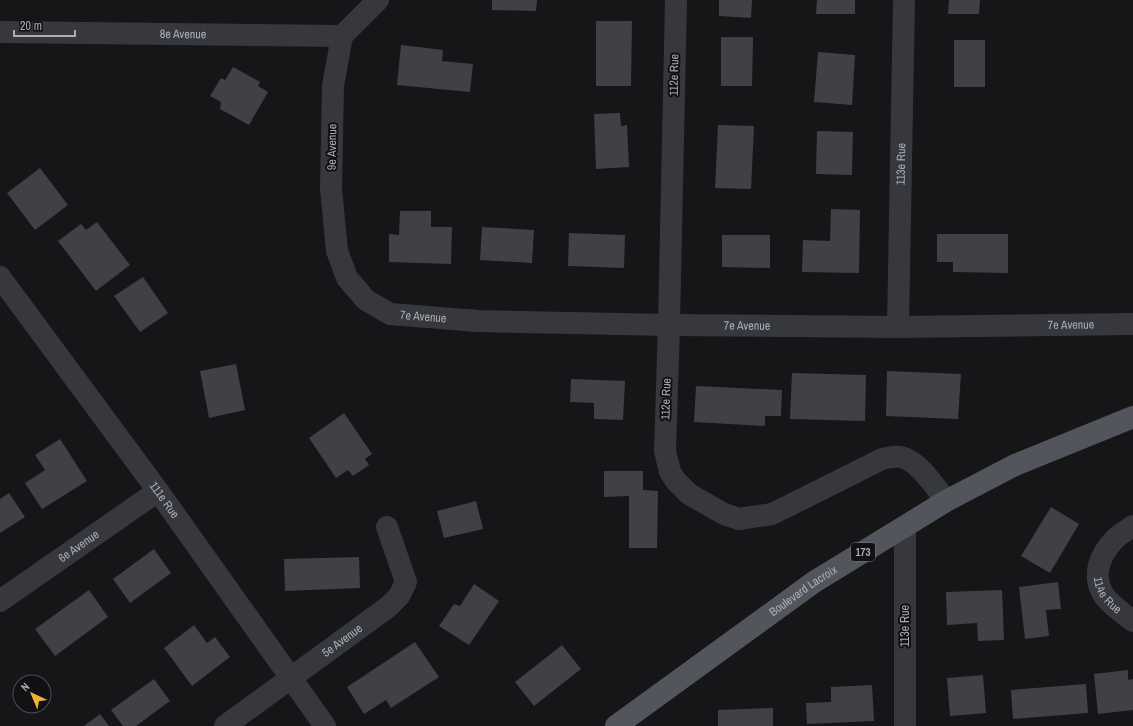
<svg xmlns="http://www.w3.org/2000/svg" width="1133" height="726" font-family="'Archivo Narrow',sans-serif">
<rect width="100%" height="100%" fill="#161618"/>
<path fill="#404145" d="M492 0H537L536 11 492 10Z
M719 0H752L751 18 719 16Z
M817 0H855V14H816Z
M949 0H980L979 14H948Z
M596 21H632L631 86H596Z
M721 37H753L752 86H721Z
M954 40H985V87H954Z
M401 45 443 50 442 61 473 64 470 92 397 85Z
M818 52 855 55 852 105 814 102Z
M233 67 260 82 258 86 268 92 249 125 220 109 221 102 210 96 221 78 225 80Z
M620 113 621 126 627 125 629 167 596 169 594 114Z
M718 125 754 126 751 189 715 188Z
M817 131 853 132 852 175 816 174Z
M40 168 68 205 35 230 7 193Z
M831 209 860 210 859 273 802 272 803 240 830 241Z
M400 211H431V227H452L451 264 389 262V234L399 235Z
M97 222 130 265 96 291 58 241 81 224 86 230Z
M482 227 534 230 532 263 480 260Z
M569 233 625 235 624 268 568 266Z
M937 234H1008V273L953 272V262H937Z
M722 235H770V268L722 267Z
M143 277 168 313 140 332 114 296Z
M236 364 245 410 209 418 200 371Z
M887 371 961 374 958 419 886 416Z
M792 373 866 375 865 421 790 419Z
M571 379 625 381 623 420 594 419V403L570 402Z
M696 386 782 390 781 416H765V426L694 422Z
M344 413 372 454 365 459 369 465 353 476 348 470 336 478 309 438Z
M60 439 87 481 42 509 25 483 45 470 35 455Z
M604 471H643V490L658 491 657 548H629V496L604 497Z
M9 493 25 517 0 533V499Z
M476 501 483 529 444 538 437 511Z
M1051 507 1079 524 1050 573 1021 556Z
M154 549 171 573 130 603 113 579Z
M359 557 360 588 285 591 284 559Z
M1058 582 1061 609 1046 610 1049 636 1025 639 1019 587Z
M474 584 499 601 469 645 439 626 454 604 460 606Z
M89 590 108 617 55 656 35 629Z
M1002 590 1004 640 978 641 977 623 947 625 946 592Z
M194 625 207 643 215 637 230 657 192 686 164 648Z
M415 642 439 677 391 708 386 700 364 714 347 687Z
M562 645 581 669 534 706 515 682Z
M1128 670V680L1133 679V710L1098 714 1094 674Z
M983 675 986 713 950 716 947 678Z
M154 679 170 701 136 726H123L111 710Z
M1086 684 1088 713 1013 719 1011 690Z
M872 685 874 721 807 724 806 703 831 702V687Z
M773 708V726H718V710Z
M100 714 109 726H84Z"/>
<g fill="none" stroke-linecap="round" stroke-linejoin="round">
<g stroke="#37383d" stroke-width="22">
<path id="s1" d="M378 0 342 36 333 86 331 188 337 251 347 278 366 300 390 314 478 321 669 325 898 327 1133 324"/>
<path d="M676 0 669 325 665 451 670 472 676 481 689 494 724 514 739 519 772 514 882 459C889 457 894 456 901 457 918 460 936 488 946 501"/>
<path id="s2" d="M0 32 342 36"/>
<path id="s3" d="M0 277 158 491 325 726"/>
<path id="s4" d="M898 327 904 0"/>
<path id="s5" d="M1133 526C1127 530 1120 534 1115 539 1099 555 1091 577 1105 597 1112 606 1124 614 1133 621"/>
<path id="s6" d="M0 601 158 491"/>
<path id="s7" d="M225 726 388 607 399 596 406 582 387 527"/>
<path d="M905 726V527"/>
</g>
<path stroke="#53555c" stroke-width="22" id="s8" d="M616 726 814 582 946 501 1015 465 1133 417"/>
</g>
<g text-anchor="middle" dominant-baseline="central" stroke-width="4" stroke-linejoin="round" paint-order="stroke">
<rect fill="#111113" stroke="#7b7e86" stroke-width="1" x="851" y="543" width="24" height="18" rx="3"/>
<g font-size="11" font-weight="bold" fill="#a8adb8">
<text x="863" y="552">173</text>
</g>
<g font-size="12" fill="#a8adb8" stroke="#111113">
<text stroke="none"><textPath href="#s2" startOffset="183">8e Avenue</textPath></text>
<text transform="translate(674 75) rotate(-89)">112e Rue</text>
<text transform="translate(332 147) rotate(-89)">9e Avenue</text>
<text stroke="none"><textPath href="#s4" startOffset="163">113e Rue</textPath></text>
<text stroke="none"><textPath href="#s1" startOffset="386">7e Avenue</textPath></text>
<text stroke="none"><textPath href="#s1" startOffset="1034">7e Avenue</textPath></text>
<text stroke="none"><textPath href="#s1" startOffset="710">7e Avenue</textPath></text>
<text transform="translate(666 399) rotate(-88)">112e Rue</text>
<text stroke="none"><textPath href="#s3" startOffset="277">111e Rue</textPath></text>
<text stroke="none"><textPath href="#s6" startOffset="96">6e Avenue</textPath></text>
<text stroke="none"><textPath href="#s8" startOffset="231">Boulevard Lacroix</textPath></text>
<text stroke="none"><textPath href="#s5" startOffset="86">114e Rue</textPath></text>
<text transform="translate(905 626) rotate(-90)">113e Rue</text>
<text stroke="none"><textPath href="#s7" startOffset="145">5e Avenue</textPath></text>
</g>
</g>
<g transform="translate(32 694) rotate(316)"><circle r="19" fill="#111113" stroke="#4d4f55"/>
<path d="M0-3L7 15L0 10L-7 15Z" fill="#f2b134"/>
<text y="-6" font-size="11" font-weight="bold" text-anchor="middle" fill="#a8adb8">N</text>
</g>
<path d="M14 30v6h61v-6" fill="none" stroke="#a8adb8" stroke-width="2"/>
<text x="20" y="30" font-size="12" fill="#a8adb8" stroke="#111113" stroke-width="3" paint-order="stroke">20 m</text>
</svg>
